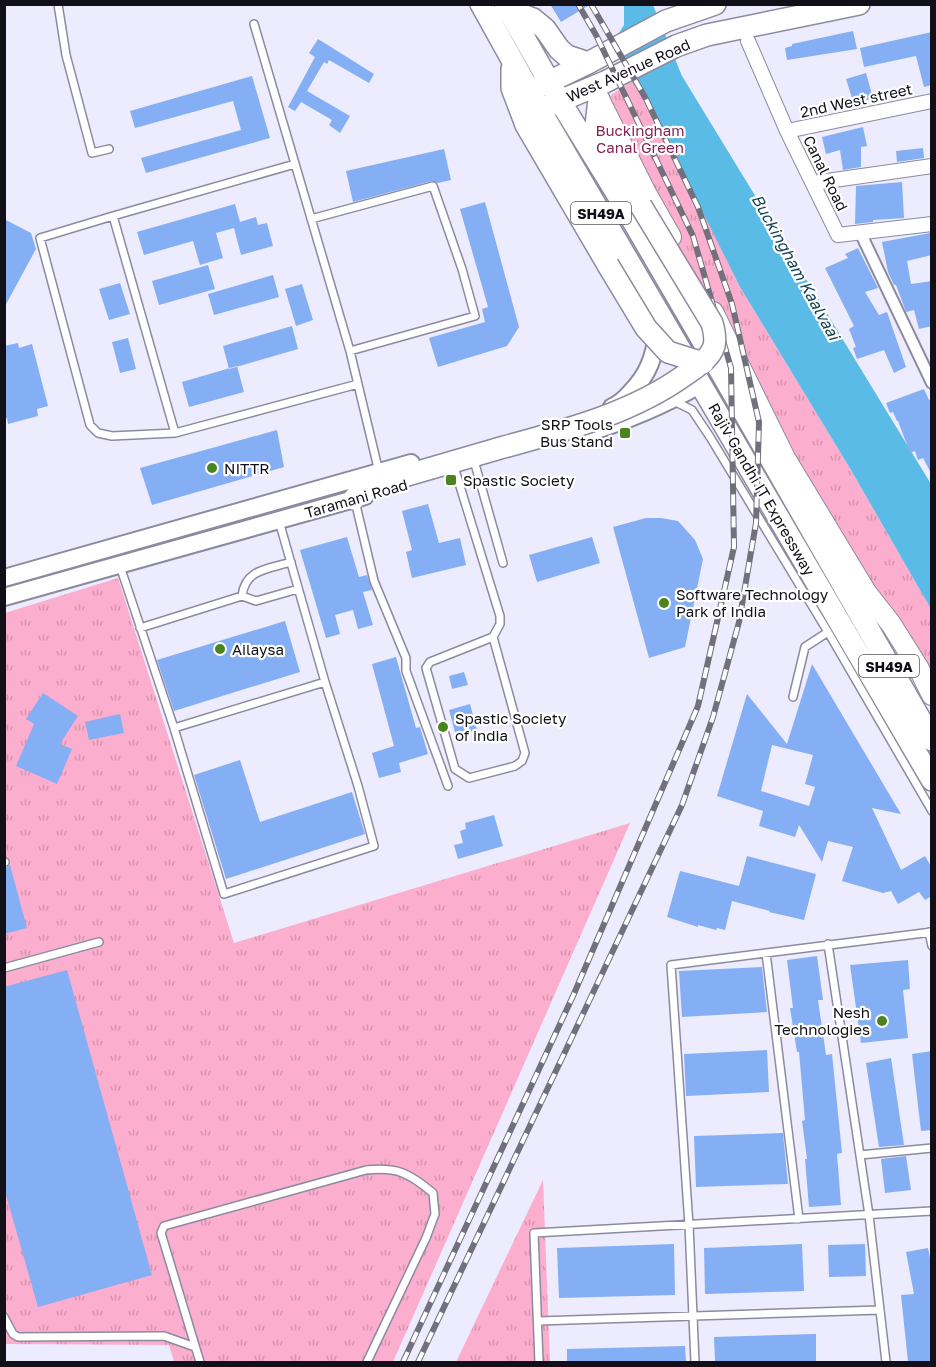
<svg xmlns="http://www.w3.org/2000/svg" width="936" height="1367" font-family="'Golos Text',sans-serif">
<defs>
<pattern id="grass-tufts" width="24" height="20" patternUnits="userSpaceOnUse" patternTransform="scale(1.5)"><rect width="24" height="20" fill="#fbaecd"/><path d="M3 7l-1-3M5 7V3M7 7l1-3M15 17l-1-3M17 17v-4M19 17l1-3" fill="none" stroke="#d695af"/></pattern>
</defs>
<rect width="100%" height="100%" fill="#edebfe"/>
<path fill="url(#grass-tufts)" d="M638 78 740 287 851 470 931 609V678L857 565 670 238 607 104 612 94Z
M118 578 234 943 630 823 393 1362H174L169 1345 5 1344V613Z
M543 1180 550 1362H456Z"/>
<path fill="#5abce6" d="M624 5H653L682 76 931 484V609L851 470 740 287 616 38 624 25Z"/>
<path fill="#85aff4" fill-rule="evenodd" d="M550 4H591L561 22Z
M853 31 857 49 787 60 785 48 792 46V44Z
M932 32V85L924 87 916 56 864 67 860 48Z
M318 39 374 74 369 83 329 60 327 64 324 62 307 91 350 116 340 133 329 125 332 120 301 102 295 111 288 107 315 57 309 53Z
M866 73 873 98 854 104 846 79Z
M252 76 270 138 146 173 141 158 241 130 233 101 135 128 130 111Z
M863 127 867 146 861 147V167L843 170 840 150 826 154 822 137Z
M923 148 924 158 897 162 896 151Z
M444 149 451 180 438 183 432 181 353 202 346 171Z
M902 182 904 218 873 220V222L855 224 856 186Z
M485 202 519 327 507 346 438 367 429 338 485 322 482 309 488 307 460 209Z
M235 204 240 222 256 217 258 225 267 223 273 246 241 255 234 228 216 233 223 258 200 265 193 241 144 255 137 232Z
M4 219 31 233 36 249 4 308Z
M930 233 932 255 907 261 911 284 932 281V326L919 329 914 310 906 312 896 285H894L888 272 882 242Z
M858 248 878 288 865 292 879 315 887 312 906 367 894 373 884 350 857 359 853 348 856 347 849 329 854 326 825 268 848 258 845 254Z
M208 265 215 289 159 305 152 281Z
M273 275 279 297 214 315 208 294Z
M120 283 130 314 109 320 99 289Z
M302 284 313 320 296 326 285 289Z
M292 326 298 349 229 369 223 346Z
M128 338 136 369 120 373 112 342Z
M18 343 19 348 32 344 48 406 37 409 38 416 8 424 7 418 4 419V346Z
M237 366 244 392 189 407 182 382Z
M924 389 929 400 932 399V475L923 458 918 460 915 451 910 453 898 421H897L893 412 890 413 886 403Z
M277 430 284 467 152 505 140 468Z
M428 504 439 543 460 538 466 565 412 578 406 552 412 550 402 511Z
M646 518H661L678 521 695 540 703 559 685 647 649 658 613 527Z
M347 537 359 577 367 575 372 590 363 592 373 625 358 629 353 610 335 615 340 634 326 638 300 550Z
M592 537 600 563 537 582 529 555Z
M285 621 300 672 174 711 157 660Z
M396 657 416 728 420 727 428 754 399 763 401 772 379 778 372 753 394 746 372 664Z
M812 664 901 814 872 808 901 870 925 856 932 868V896L925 900 919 892 898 904 891 891 883 893 842 881 853 847 828 841 822 862 799 825 795 837 759 826 763 811 717 796 747 694 787 744ZM772 745 813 755 805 784 815 787 809 806 761 791Z
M464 672 468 685 452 689 449 676Z
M43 693 78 716 60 744 72 749 57 784 16 766 34 724 26 719Z
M470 704 477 730 456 736 449 710Z
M120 714 124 733 89 740 85 722Z
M240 760 260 822 352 792 365 834 226 879 194 775Z
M494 815 503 846 458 859 454 845 463 843 460 831 466 829 465 823Z
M747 856 816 874 804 920 769 912 770 911 732 901 725 930 717 928 716 930 698 925V927L667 917 680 871 739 886Z
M10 865 27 928 4 934V868Z
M817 956 823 1000H818L826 1055 832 1054 842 1153 837 1154 841 1205 809 1207 805 1159H807L802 1121 805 1120 799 1052H797L790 1008H793L787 960Z
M908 960 910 989 903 990 908 1038 861 1043 850 965Z
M762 967 767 1012 682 1017 679 971Z
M67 970 152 1275 38 1307 4 1188V987Z
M767 1050 769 1092 686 1096 684 1054Z
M932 1051V1130L921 1131 912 1054Z
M891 1058 904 1145 879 1147 866 1063Z
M783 1133 788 1184 696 1187 694 1136Z
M906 1156 911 1190 885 1193 881 1159Z
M674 1244 675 1295 559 1298 557 1248Z
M802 1244 804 1291 705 1294 704 1248Z
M865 1244 866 1276 829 1277 828 1245Z
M928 1248 932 1268V1362H908L901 1295 914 1294 906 1252Z
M816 1334V1362H715L714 1337Z
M685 1346 686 1362H567V1349Z"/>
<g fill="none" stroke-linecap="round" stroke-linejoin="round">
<g stroke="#8d8a9f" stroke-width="10">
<path id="service" d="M58 4 66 55 92 153 109 149
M254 24 350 351 379 472
M295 164 113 216 175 433 358 384
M113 216 40 238 90 425 98 433 112 436 175 433
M311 219 433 186 462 269 475 316 350 351
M674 401 692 410 710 437 828 632 932 811
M475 464 503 563
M455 470 500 616V624L493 637 430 662 426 668 455 769 469 778 515 766 522 761 525 753 493 637
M355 501 374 581 406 658V671L448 786
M120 566 174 728 325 682 279 521
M242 596 256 601 298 589
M140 628 242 596C245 569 268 569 291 562
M793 697 805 647 828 632
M174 728 224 894 374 846 358 786 325 682
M4 862H5
M929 932 932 946
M828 944 869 1215 886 1362
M766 953 799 1219
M4 968 99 942
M860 1155 932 1148
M4 1317 13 1334 18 1337 164 1336 195 1347
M538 1321 880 1310
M200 1362 161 1233 164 1226 366 1170C398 1167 409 1173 433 1193L435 1214 426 1238 367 1362
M539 1362 534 1233 932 1211
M695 1362 689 1225 671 965 932 932"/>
</g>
<g stroke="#8d8a9f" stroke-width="14">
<path id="pedestrian" d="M860 232 932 383"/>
</g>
<g stroke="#8d8a9f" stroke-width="16">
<path id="minor" d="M748 41 787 131 838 235 932 224
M787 131 932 101
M813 183 932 166"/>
</g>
<g stroke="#8d8a9f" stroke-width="20">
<path id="tertiary" d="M612 407C620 404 625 399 631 392 649 374 654 356 658 331
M586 433C627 421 664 405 701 384
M4 578 411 463
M4 597 365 496"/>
</g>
<g stroke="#8d8a9f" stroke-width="22">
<path id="secondary" d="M596 93 646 193 671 237
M713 312 785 458 866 592 891 624 918 667 932 695"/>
</g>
<g stroke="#8d8a9f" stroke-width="24">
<path id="primary" d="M481 4 540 110 932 780
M505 4 560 101 619 197 721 372 932 740
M507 9 533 19 545 29 559 49 567 56 588 63
M512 69V88L526 125 608 265
M538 87 588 63 666 21 715 4
M599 100 596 125 640 205
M548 106 605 82 676 46 707 35 859 4
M354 499 363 488 497 449"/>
</g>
<use href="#service" stroke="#fff" stroke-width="7"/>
<use href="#pedestrian" stroke="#fff" stroke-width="10"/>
<use href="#minor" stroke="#fff" stroke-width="14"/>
<use href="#tertiary" stroke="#fff" stroke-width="16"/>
<use href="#secondary" stroke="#fff" stroke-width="20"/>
<use href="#primary" stroke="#fff" stroke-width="21"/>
<g stroke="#71707c" stroke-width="6">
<path id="rail" d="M403 1362 573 996 698 706 734 547 731 368 693 236 596 35 578 4
M418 1362 682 805 713 717 739 622 756 523 759 422 732 304 698 207 646 99 591 4"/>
</g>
<use href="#rail" stroke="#fff" stroke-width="4" stroke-dasharray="11" stroke-linecap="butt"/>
<g stroke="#8d8a9f" stroke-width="24" stroke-linecap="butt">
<path id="primary-bridge" d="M608 265 646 328 668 352 703 363
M497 449C562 431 629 415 685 375 696 367 710 359 714 346 716 338 714 330 712 323L641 206"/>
</g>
<use href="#primary-bridge" stroke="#fff" stroke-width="21"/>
</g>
<g fill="#4a8420" stroke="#fff" stroke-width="2">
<rect x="619" y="427" width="12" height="12" rx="3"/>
<circle cx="212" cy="468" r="6"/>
<rect x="445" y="474" width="12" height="12" rx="3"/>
<circle cx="664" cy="603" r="6"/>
<circle cx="220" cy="649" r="6"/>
<circle cx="443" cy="727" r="6"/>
<circle cx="882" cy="1021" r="6"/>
</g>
<g text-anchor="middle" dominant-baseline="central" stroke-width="4.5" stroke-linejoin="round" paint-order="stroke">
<g fill="#fff" stroke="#58585d" stroke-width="1.5">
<rect x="571" y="202" width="60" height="22" rx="4.5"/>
<rect x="859" y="655" width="60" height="22" rx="4.5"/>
</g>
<g font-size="14" font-weight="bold" fill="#111018">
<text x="601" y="213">SH49A</text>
<text x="889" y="666">SH49A</text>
</g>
<g font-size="15" fill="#111018" stroke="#fff">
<text transform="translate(628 70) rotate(-24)">West Avenue Road</text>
<text transform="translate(856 100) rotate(-12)">2nd West street</text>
<text transform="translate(826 173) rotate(64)">Canal Road</text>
<text transform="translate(762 489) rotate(60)">Rajiv Gandhi IT Expressway</text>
<text transform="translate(356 498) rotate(-16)">Taramani Road</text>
</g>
<g font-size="15" fill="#842354" stroke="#fff">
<text x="640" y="130">Buckingham<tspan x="640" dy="17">Canal Green</tspan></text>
</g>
<g font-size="15" fill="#111018" stroke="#fff" text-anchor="start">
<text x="613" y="424" text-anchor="end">SRP Tools<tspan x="613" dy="17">Bus Stand</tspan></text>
<text x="224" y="468">NITTR</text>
<text x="463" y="480">Spastic Society</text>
<text x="676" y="594">Software Technology<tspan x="676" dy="17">Park of India</tspan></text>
<text x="232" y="649">Ailaysa</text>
<text x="455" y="718">Spastic Society<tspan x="455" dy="17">of india</tspan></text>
<text x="870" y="1012" text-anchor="end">Nesh<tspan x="870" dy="17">Technologies</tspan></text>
</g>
<g font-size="16" font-style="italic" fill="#194456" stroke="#fff">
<text transform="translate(796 267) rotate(61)">Buckingham Kaalvaai</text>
</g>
</g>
<rect width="936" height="1367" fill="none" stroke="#111018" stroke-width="12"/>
</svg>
